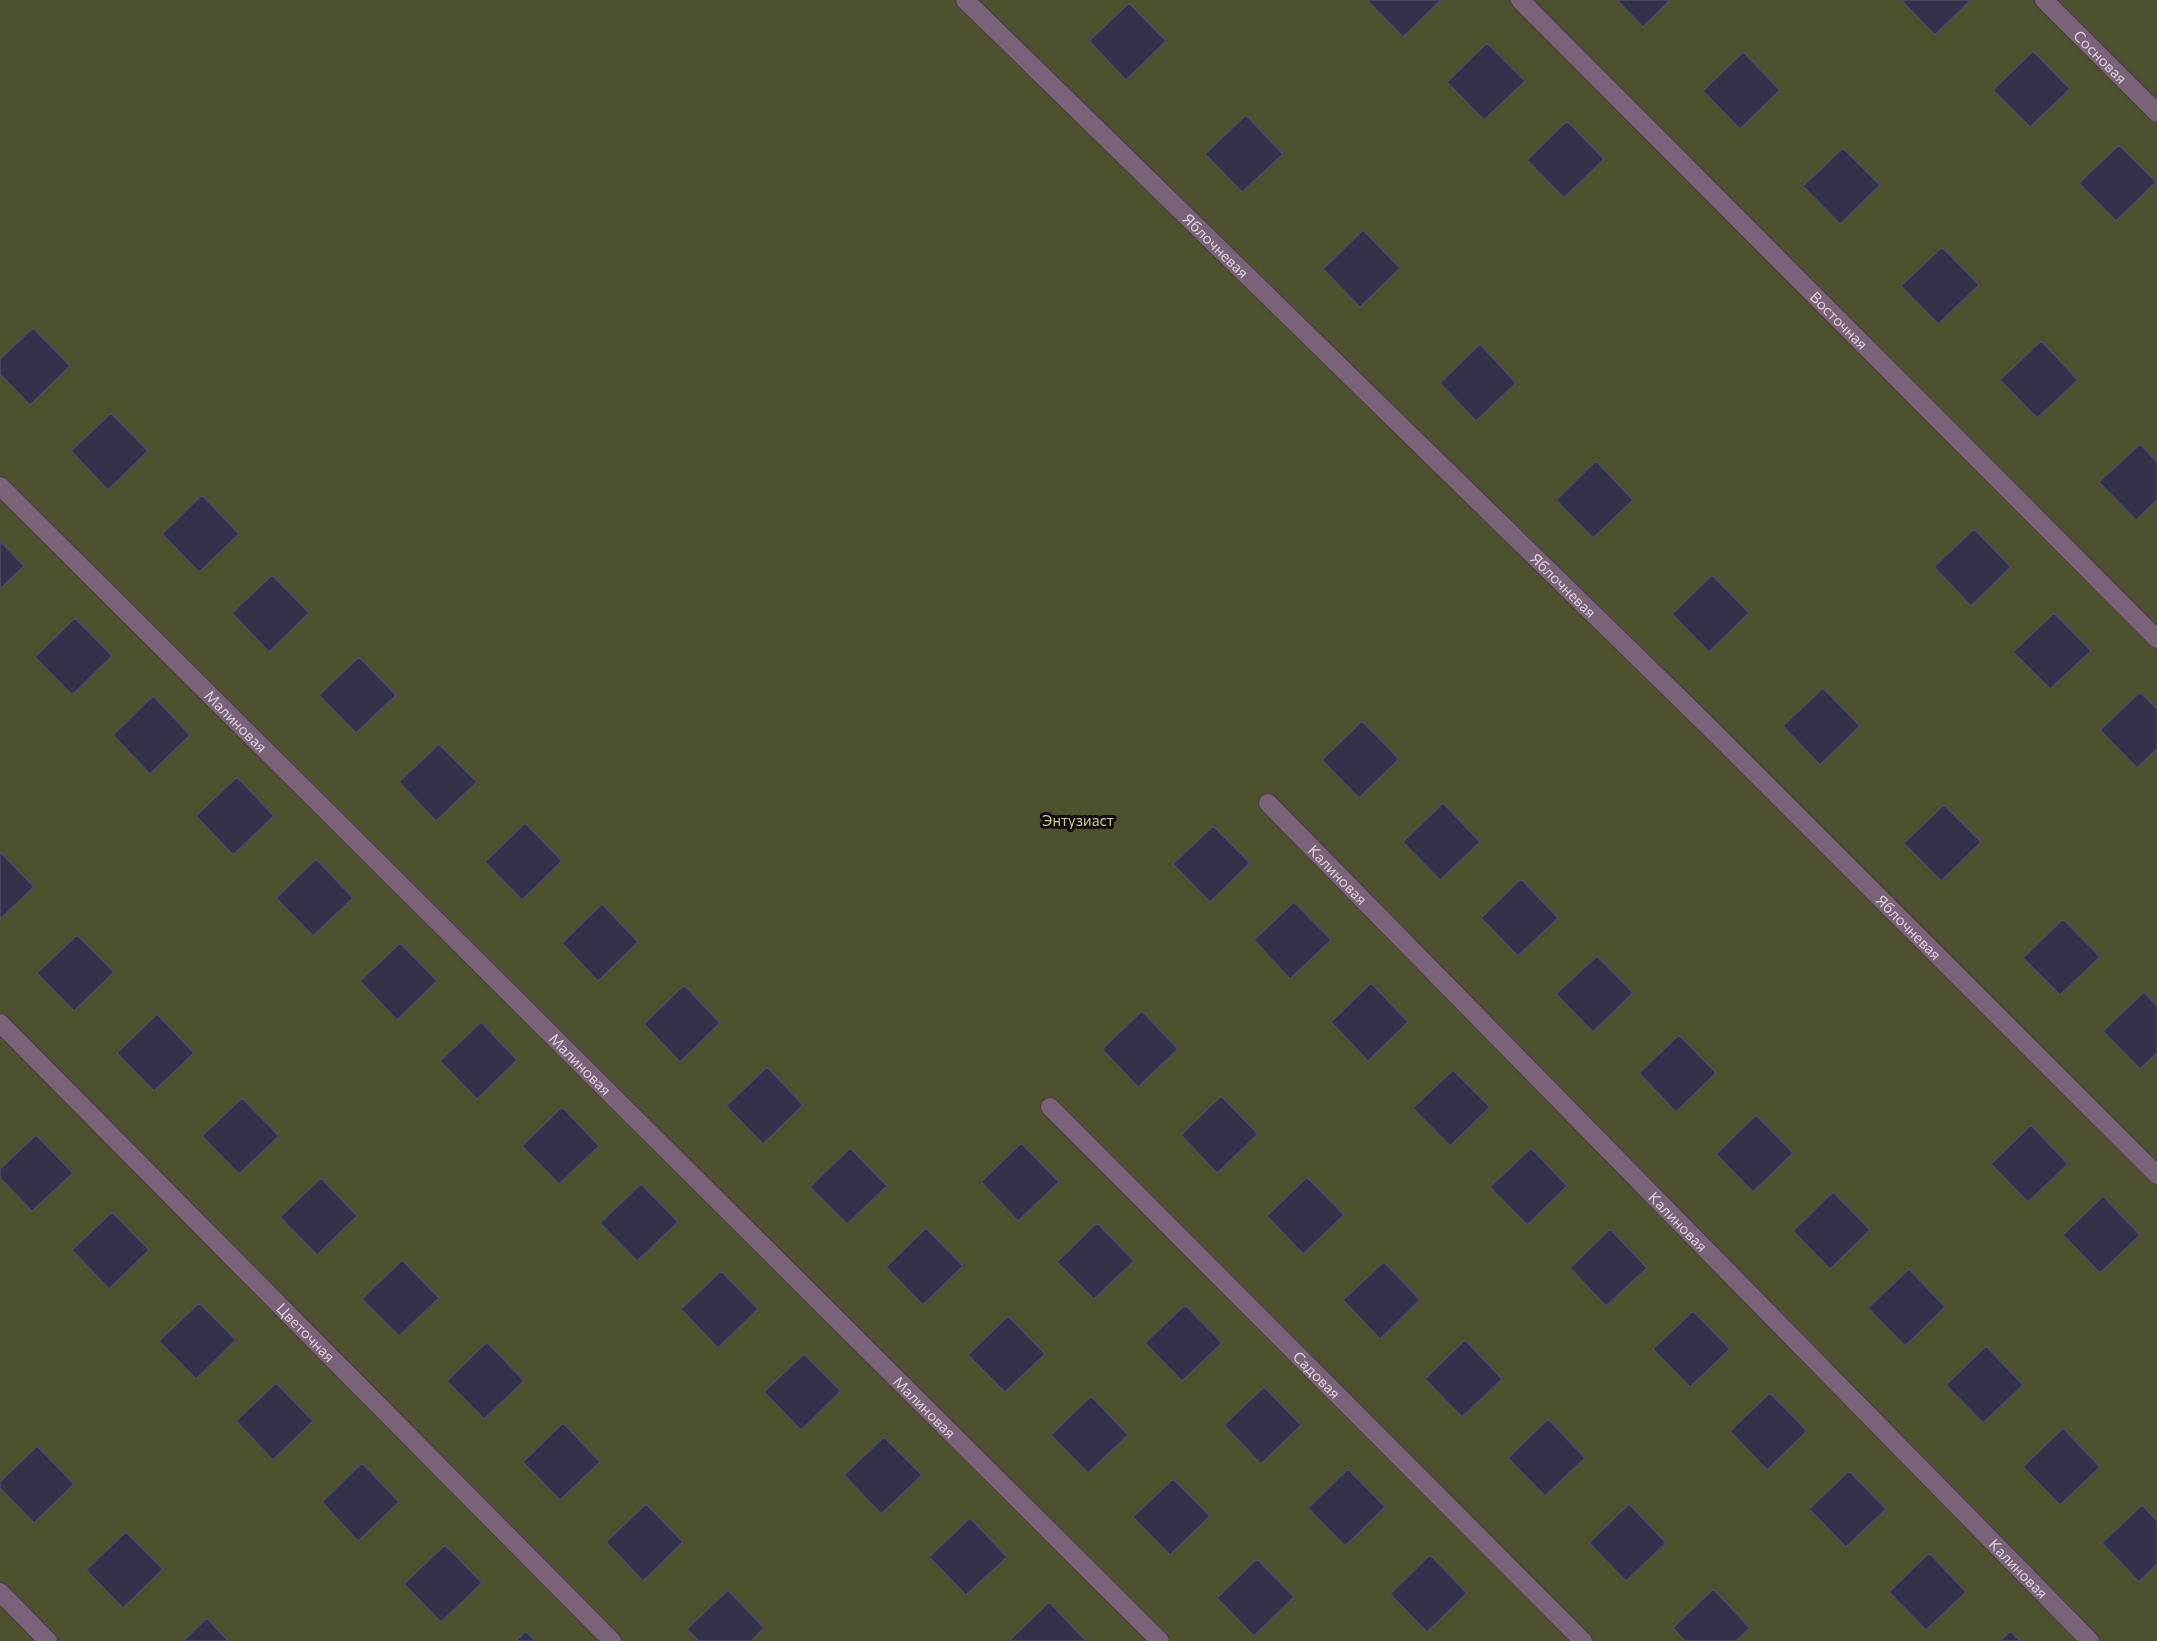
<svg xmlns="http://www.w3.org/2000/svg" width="2157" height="1641" font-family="Commissioner,sans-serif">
<rect width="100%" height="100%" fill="#321e30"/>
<path fill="#4e512e" d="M0 0H2157V1641H0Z"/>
<path fill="#34324b" stroke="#4d4b65" stroke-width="1.5" d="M1367 0H1441L1403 37Z
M1617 0H1670L1643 27Z
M1901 0H1971L1935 35Z
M1129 3 1166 41 1126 80 1089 41Z
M1487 43 1525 81 1484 120 1447 82Z
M2033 51 2070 89 2030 127 1993 90Z
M1743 52 1780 90 1740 129 1703 91Z
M1246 115 1283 154 1242 192 1205 154Z
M1567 121 1604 159 1564 198 1527 160Z
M2119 145 2156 182 2116 221 2079 183Z
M1843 148 1880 185 1840 224 1803 186Z
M1363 230 1400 268 1360 307 1323 269Z
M1942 247 1979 285 1938 324 1901 286Z
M33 328 70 366 30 405 0 374V359Z
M2041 341 2078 380 2037 418 2000 380Z
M1480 344 1516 383 1476 421 1440 383Z
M111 413 148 451 108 490 71 451Z
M2140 444 2157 462V500L2136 520 2099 482Z
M1596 461 1633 500 1593 538 1556 500Z
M202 495 239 534 199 572 162 534Z
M1974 529 2011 567 1971 606 1934 567Z
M0 541 24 566 0 589Z
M272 575 309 613 269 652 232 613Z
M1712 575 1749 613 1709 652 1672 614Z
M2054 613 2091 651 2050 689 2013 652Z
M75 618 112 656 72 695 35 657Z
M359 657 396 695 356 733 319 695Z
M1823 688 1860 726 1820 765 1783 726Z
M2140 692 2157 709V749L2137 768 2100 730Z
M153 696 190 735 150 774 113 735Z
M1362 721 1399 759 1359 798 1322 760Z
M439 744 477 782 436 821 399 782Z
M237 777 274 816 233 855 196 816Z
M1443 803 1480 842 1440 880 1403 842Z
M1944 805 1981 842 1941 881 1904 843Z
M525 823 562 861 522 900 485 862Z
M1213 826 1250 863 1210 902 1173 864Z
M0 852 34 887 0 919Z
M316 859 353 898 313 936 276 898Z
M1521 879 1558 918 1518 956 1481 918Z
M1294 902 1331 940 1290 979 1254 940Z
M602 904 638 942 598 981 562 943Z
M2063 919 2100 957 2060 995 2023 958Z
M77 935 114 972 74 1011 37 973Z
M400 943 437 981 397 1020 360 981Z
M1597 956 1633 993 1593 1032 1556 994Z
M1371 983 1408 1022 1368 1061 1331 1022Z
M684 985 720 1023 680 1062 644 1024Z
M2144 992 2157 1006V1053L2140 1069 2103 1031Z
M1142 1011 1178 1049 1138 1087 1102 1049Z
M157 1014 194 1053 154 1091 117 1053Z
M481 1022 517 1060 477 1099 440 1061Z
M1679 1035 1716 1073 1676 1112 1639 1073Z
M767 1067 803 1105 763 1144 726 1106Z
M1453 1070 1490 1107 1450 1146 1413 1108Z
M1221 1096 1258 1134 1217 1173 1181 1135Z
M242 1098 279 1136 239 1174 202 1136Z
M562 1107 599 1146 559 1184 522 1146Z
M1756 1115 1793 1153 1753 1192 1716 1154Z
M2031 1125 2068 1164 2028 1202 1991 1164Z
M36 1135 73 1173 32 1211 0 1178V1169Z
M1021 1143 1059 1182 1018 1221 981 1182Z
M850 1148 887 1186 847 1224 810 1187Z
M1531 1148 1567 1186 1527 1225 1490 1187Z
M1307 1177 1344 1215 1303 1254 1267 1216Z
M321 1178 357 1216 317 1255 280 1217Z
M641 1184 678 1222 637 1261 600 1223Z
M1833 1192 1870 1230 1830 1269 1793 1231Z
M2103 1196 2140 1235 2100 1273 2063 1235Z
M112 1212 149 1250 109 1289 72 1250Z
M1097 1223 1134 1261 1094 1299 1057 1262Z
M926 1228 963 1266 923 1305 886 1267Z
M1610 1229 1647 1268 1606 1306 1570 1268Z
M402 1260 439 1298 399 1336 362 1299Z
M1384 1262 1420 1300 1380 1339 1343 1300Z
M1909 1269 1945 1307 1905 1346 1868 1308Z
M721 1271 758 1309 718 1348 681 1309Z
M199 1303 236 1340 196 1379 159 1341Z
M1185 1305 1222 1343 1182 1381 1145 1343Z
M1693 1311 1730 1349 1690 1387 1653 1349Z
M1008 1316 1045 1354 1005 1392 968 1355Z
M1465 1340 1502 1379 1462 1417 1425 1379Z
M487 1342 524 1381 484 1419 447 1381Z
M1986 1346 2023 1385 1983 1423 1946 1385Z
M804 1354 841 1391 801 1430 764 1392Z
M276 1383 313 1421 273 1460 236 1421Z
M1264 1387 1301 1425 1261 1464 1224 1425Z
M1770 1393 1807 1431 1767 1470 1730 1431Z
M1091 1396 1128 1435 1088 1473 1051 1435Z
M1548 1419 1585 1458 1545 1496 1508 1458Z
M563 1423 600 1462 560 1500 523 1462Z
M2063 1428 2100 1467 2060 1505 2023 1467Z
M884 1437 922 1475 881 1514 844 1475Z
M37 1446 74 1484 34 1523 0 1488V1482Z
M362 1463 399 1502 358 1541 322 1502Z
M1348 1469 1385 1507 1345 1546 1308 1508Z
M1849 1471 1886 1509 1846 1547 1809 1509Z
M1173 1479 1210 1516 1170 1555 1133 1517Z
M646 1504 683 1542 643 1581 606 1542Z
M1629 1504 1666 1543 1626 1581 1589 1543Z
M2142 1505 2157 1521V1564L2139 1582 2102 1543Z
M970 1518 1007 1557 966 1595 929 1557Z
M126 1532 163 1569 123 1608 86 1570Z
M445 1545 482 1583 441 1622 404 1584Z
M1929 1553 1966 1592 1926 1630 1889 1592Z
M1430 1555 1467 1593 1427 1632 1390 1594Z
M1257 1559 1294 1597 1254 1636 1217 1598Z
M1713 1589 1750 1628 1736 1641H1685L1673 1628Z
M728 1590 764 1628 751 1641H699L687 1629Z
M1049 1602 1086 1641H1009Z
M207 1618 228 1641H183Z
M526 1631 535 1641H516Z
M2010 1631 2020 1641H2000Z"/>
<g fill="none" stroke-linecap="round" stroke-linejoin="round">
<g stroke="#4c3b4b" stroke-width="20">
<g id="minor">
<path id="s1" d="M965 0 1710 728 2157 1175"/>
<path id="s2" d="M1520 0 2157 639"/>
<path id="s3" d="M2044 0 2157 113"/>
<path id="s4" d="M0 486 1160 1641"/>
<path id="s5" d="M1268 803 2090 1641"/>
<path id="s6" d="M0 1023 612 1641"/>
<path id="s7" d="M1050 1107 1583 1641"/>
<path d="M0 1592 48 1641"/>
</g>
</g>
<use href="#minor" stroke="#7a6378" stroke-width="18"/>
</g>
<g text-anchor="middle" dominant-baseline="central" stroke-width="6" stroke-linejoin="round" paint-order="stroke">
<g font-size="15" fill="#dccfdb" stroke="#140c14">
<text stroke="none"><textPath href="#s3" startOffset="80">Сосновая</textPath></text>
<text stroke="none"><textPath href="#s1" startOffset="351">Яблочневая</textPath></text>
<text stroke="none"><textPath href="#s2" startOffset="452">Восточная</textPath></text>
<text stroke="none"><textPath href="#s1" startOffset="837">Яблочневая</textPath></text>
<text stroke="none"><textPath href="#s4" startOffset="333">Малиновая</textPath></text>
<text stroke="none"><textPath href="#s5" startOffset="100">Калиновая</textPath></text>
<text stroke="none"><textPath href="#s1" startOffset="1323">Яблочневая</textPath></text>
<text stroke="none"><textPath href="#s4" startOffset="819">Малиновая</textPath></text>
<text stroke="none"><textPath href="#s5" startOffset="586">Калиновая</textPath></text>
<text stroke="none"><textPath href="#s6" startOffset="435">Цветочная</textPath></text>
<text stroke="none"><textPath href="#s7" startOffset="378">Садовая</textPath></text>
<text stroke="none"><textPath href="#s4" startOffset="1305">Малиновая</textPath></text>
<text stroke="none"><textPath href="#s5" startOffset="1072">Калиновая</textPath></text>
</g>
<g font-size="15" fill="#c8cf84" stroke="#140c14">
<text x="1078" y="820">Энтузиаст</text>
</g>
</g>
</svg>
